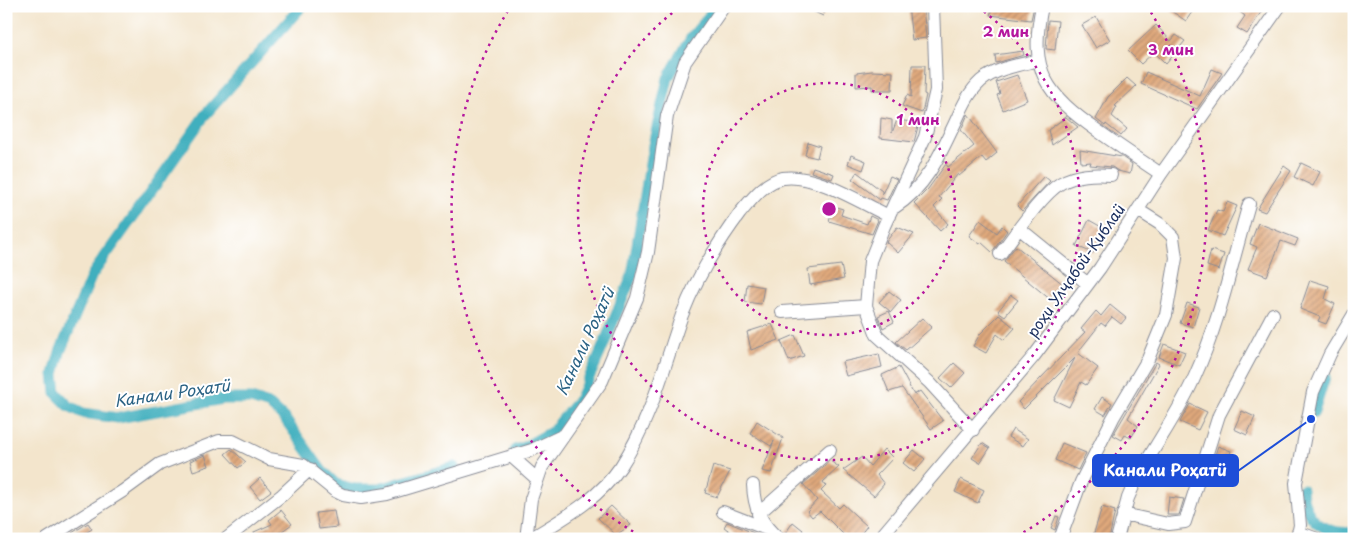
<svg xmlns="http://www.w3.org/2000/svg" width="1360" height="545" font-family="'Playpen Sans',sans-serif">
<defs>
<pattern id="building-hatch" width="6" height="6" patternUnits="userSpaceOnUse" patternTransform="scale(1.25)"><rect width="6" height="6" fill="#e0a97c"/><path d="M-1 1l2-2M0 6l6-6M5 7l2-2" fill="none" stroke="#b58a69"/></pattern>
</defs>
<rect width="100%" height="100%" fill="#fff"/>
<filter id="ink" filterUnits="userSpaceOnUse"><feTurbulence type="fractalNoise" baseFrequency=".02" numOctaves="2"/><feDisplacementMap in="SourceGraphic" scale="10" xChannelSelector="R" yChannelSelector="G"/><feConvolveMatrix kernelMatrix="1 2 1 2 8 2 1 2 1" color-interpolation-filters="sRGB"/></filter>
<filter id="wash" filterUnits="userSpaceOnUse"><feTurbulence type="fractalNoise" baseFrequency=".0096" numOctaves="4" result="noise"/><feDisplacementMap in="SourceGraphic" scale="20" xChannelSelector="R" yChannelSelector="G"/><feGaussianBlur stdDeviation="1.12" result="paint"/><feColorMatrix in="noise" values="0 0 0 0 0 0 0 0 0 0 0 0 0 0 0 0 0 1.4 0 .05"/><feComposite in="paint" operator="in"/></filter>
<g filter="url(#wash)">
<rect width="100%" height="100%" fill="#f3e5cc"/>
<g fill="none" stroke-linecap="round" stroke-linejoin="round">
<path stroke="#41afbe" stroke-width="11" d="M302 6 205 115 92 275 60 352 54 374 56 393 69 406 83 413 118 418 223 399H251L270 405 285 419 322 471 336 484 355 489H379L454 467
M1314 412 1325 377
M515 450 524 447 553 431 580 398 601 351 632 276 653 145 668 78 691 38 717 6
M1302 489C1304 520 1324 535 1354 532"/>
</g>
<g id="blocks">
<path fill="url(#building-hatch)" d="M802 6H827L823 16Z
M908 6H923L926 38 912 40Z
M994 6H1034L1031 20 990 15Z
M1164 6H1196L1186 21Z
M1244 6H1265L1247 34 1237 28 1245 16 1240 12Z
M1096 17 1110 40 1096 48 1082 25Z
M1048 20 1058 21 1055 50 1046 49Z
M1156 25 1171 41 1176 35 1185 41 1166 64 1154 52 1141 64 1128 51Z
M1023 51 1024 55 996 63 995 55Z
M912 65H925L924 94 926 95 922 113 902 106 907 95 911 97Z
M1212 69 1222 73 1197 109 1141 84 1146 72 1200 96Z
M872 71 893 72 892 90H872V86L856 87V73Z
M1017 75 1027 100 1003 110 997 95 1000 94 996 82Z
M1127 78 1136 86 1115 106 1117 107 1112 116 1127 129 1121 136 1106 124 1105 126 1096 119 1108 97Z
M968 114 997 153 986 162 982 157 959 176 958 174 939 197 942 199 934 207 948 224 940 231 914 203 928 189 946 164 948 167 974 146 961 130Z
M1066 117 1078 127 1052 145 1048 130Z
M881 118 892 120V133L897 120 919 123 914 142 880 138Z
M808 142 820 146 817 158 805 155Z
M1080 150 1122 157 1132 164 1130 174 1118 171 1112 167 1090 165 1091 162 1081 163Z
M851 155 866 161 863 170 848 164Z
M1301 163 1320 172 1313 186 1294 177Z
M1284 166 1291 171 1265 212 1257 209Z
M813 167 834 174 832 179 811 172Z
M857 172 882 191V194L890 176 897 179 887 200 881 198 880 200 852 179Z
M1044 176 1050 181 1022 211 1017 206Z
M1227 202 1237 206 1223 236 1208 230 1217 210 1223 212Z
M833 206 843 209 841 215 867 224 870 216 878 220 872 234 829 221Z
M980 220 997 233 1002 226 1007 231 992 252 981 242 980 244 969 236Z
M1089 220 1105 229 1093 253 1076 246Z
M1258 223 1298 239 1295 246 1281 241 1267 276 1248 269 1257 247 1250 244Z
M897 227 914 234 898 253 886 242Z
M1016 246 1064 285 1052 301 1004 261Z
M1211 250 1224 254 1219 270 1207 266Z
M841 265 844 279 810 285 808 269Z
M1310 280 1329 286 1325 299 1335 304 1326 324 1318 321 1320 317 1300 309Z
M747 284 764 287 761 304 745 302Z
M889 291 901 300 891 312 879 302Z
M1011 295 1018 300 1005 316 998 311Z
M1187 303 1199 307 1193 327 1180 323Z
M1110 305 1126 318 1121 324 1112 317 1105 326 1101 323 1082 347 1078 353 1098 368 1086 385 1081 382 1069 407 1054 400 1075 358 1024 409 1018 402 1085 332 1081 329 1096 311 1101 316Z
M889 311 894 322 883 328 878 316Z
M999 315 1015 328 1004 340 997 334 986 353 973 346 980 334Z
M922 318 932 327 906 350 896 342Z
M772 324 779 340 751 350 747 332Z
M795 335 804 356 789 361 781 341Z
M1164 344 1185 352 1179 365 1159 357Z
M879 354 882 367 846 376 842 362Z
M1156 362 1159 364 1128 418 1138 426 1131 438 1125 435 1122 440 1113 435Z
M954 363 965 373 951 388 940 378Z
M899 367 914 395 920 391 943 421 931 429 902 388 889 392 882 375Z
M1102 397 1112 403 1105 415 1095 409Z
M1190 404 1207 412 1198 430 1180 422Z
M1242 411 1255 417 1247 435 1234 429Z
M757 421 783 438 771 473 762 471 774 441 771 446 750 433Z
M1013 429 1028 439 1023 446 1008 437Z
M982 443 990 448 980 463 972 458Z
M1062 443 1086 453 1078 470 1055 460Z
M1218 446 1231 451 1226 465 1213 461Z
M231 449 246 462 238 468 225 454Z
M884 449 893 458 877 475 884 484 874 496 843 470 862 457 870 466Z
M914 450 925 459 914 472 903 463Z
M205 455 209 466 193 471 190 461Z
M830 461 839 467 823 482 826 486 821 491 839 508 843 504 867 526 857 539H848L820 511 812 517 807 511 817 500 803 484Z
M713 466 730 471 717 497 705 493Z
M260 478 271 491 260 499 250 487Z
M961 479 984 490 978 503 955 492Z
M1169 497 1184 499 1179 515H1167Z
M611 506 631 525 616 535 598 518Z
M1102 507 1115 511 1109 539 1093 536Z
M281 510 292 524 271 539H257L254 532 272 524 269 520Z
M334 511 337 527 319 529 316 513Z
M1056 516 1059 517 1055 530 1051 528Z
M727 522 761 536 766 539H740L724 527Z
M793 522 803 530 798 539H787L785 534Z
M88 523 92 529 76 539 72 533Z"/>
</g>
</g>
<g filter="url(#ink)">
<use href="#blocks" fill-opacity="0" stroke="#878a95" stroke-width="1"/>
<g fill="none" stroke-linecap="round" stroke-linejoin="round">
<g stroke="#878a95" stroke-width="14">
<path id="minor" d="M933 6 936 90 925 137 884 226 870 261 866 306 877 335 929 382 973 430
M1042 6C1028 72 1047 95 1098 131 1119 146 1140 160 1161 174
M895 207C926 187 940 155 955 123 962 108 968 93 981 81 997 68 1019 65 1039 60
M1020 229 1088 284
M1000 254C1014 236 1042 194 1061 183 1077 174 1094 174 1111 175
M782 312 866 306
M511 456 537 479
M753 485C754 508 761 524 779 539
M723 512 769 530
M758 514 830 450
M1123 514 1168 524 1185 522 1219 415 1273 314
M1298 532 1317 539
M47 539 123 491 160 464 219 441H233L269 459 303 465 335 491 343 495 361 498 387 494 532 450 562 436
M226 539 282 495 310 469
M526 539 531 499 542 467 602 381 637 298 648 252 667 116 685 62 724 6
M530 539C564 518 598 500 621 466 651 420 664 366 682 315 696 279 717 244 740 213 751 200 765 181 783 178 815 173 861 203 889 216
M879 539 1034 356 1100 268 1161 174 1280 6
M1060 539 1081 482 1113 418 1148 359 1166 315 1176 258 1173 237 1160 224 1138 210
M1117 539 1128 498 1135 482C1154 446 1179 413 1195 376 1220 321 1232 262 1249 204
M1297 539 1300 525 1296 483 1313 392 1330 354 1354 314"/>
</g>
<use href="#minor" stroke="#fff" stroke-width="12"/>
</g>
</g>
<g fill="none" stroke="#b5179e" stroke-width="2.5" stroke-dasharray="2.5 5">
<circle cx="829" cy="209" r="126"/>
<path d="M978 7A251 251 0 1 1 680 7"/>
<path d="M646 539A377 377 0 0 1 511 6M1147 6A377 377 0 0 1 1012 539"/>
</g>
<g text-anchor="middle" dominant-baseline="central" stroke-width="4" stroke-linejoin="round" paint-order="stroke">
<g font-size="15" fill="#1b2f5e" stroke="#fff">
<text transform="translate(1075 270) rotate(-55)">роҳи Улҷабой-Қиблаӣ</text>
</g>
<g font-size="16" font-style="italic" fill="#2a6284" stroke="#fff">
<text transform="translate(584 341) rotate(-65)">Канали Роҳатӣ</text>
<text transform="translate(172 392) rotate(-8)">Канали Роҳатӣ</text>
</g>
</g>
<circle cx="829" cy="209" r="8" fill="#b5179e" stroke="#fff" stroke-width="2.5"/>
<g font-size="15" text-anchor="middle" font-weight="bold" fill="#b5179e" stroke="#fff" stroke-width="4" stroke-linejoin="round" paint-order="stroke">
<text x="1006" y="37">2 мин</text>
<text x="1171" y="55">3 мин</text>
<text x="918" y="125">1 мин</text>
</g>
<path fill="none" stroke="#1d4ed8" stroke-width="2" d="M1311 419L1238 471"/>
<circle fill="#1d4ed8" stroke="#fff" stroke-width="2" cx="1311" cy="419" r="5"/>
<rect fill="#1d4ed8" stroke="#1d4ed8" stroke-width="2" x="1093" y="455" width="145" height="31" rx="5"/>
<g font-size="16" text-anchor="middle" font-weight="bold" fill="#fff">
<text x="1165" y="476">Канали Роҳатӣ</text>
</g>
<rect width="1360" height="545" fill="none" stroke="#fff" stroke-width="25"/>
</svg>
